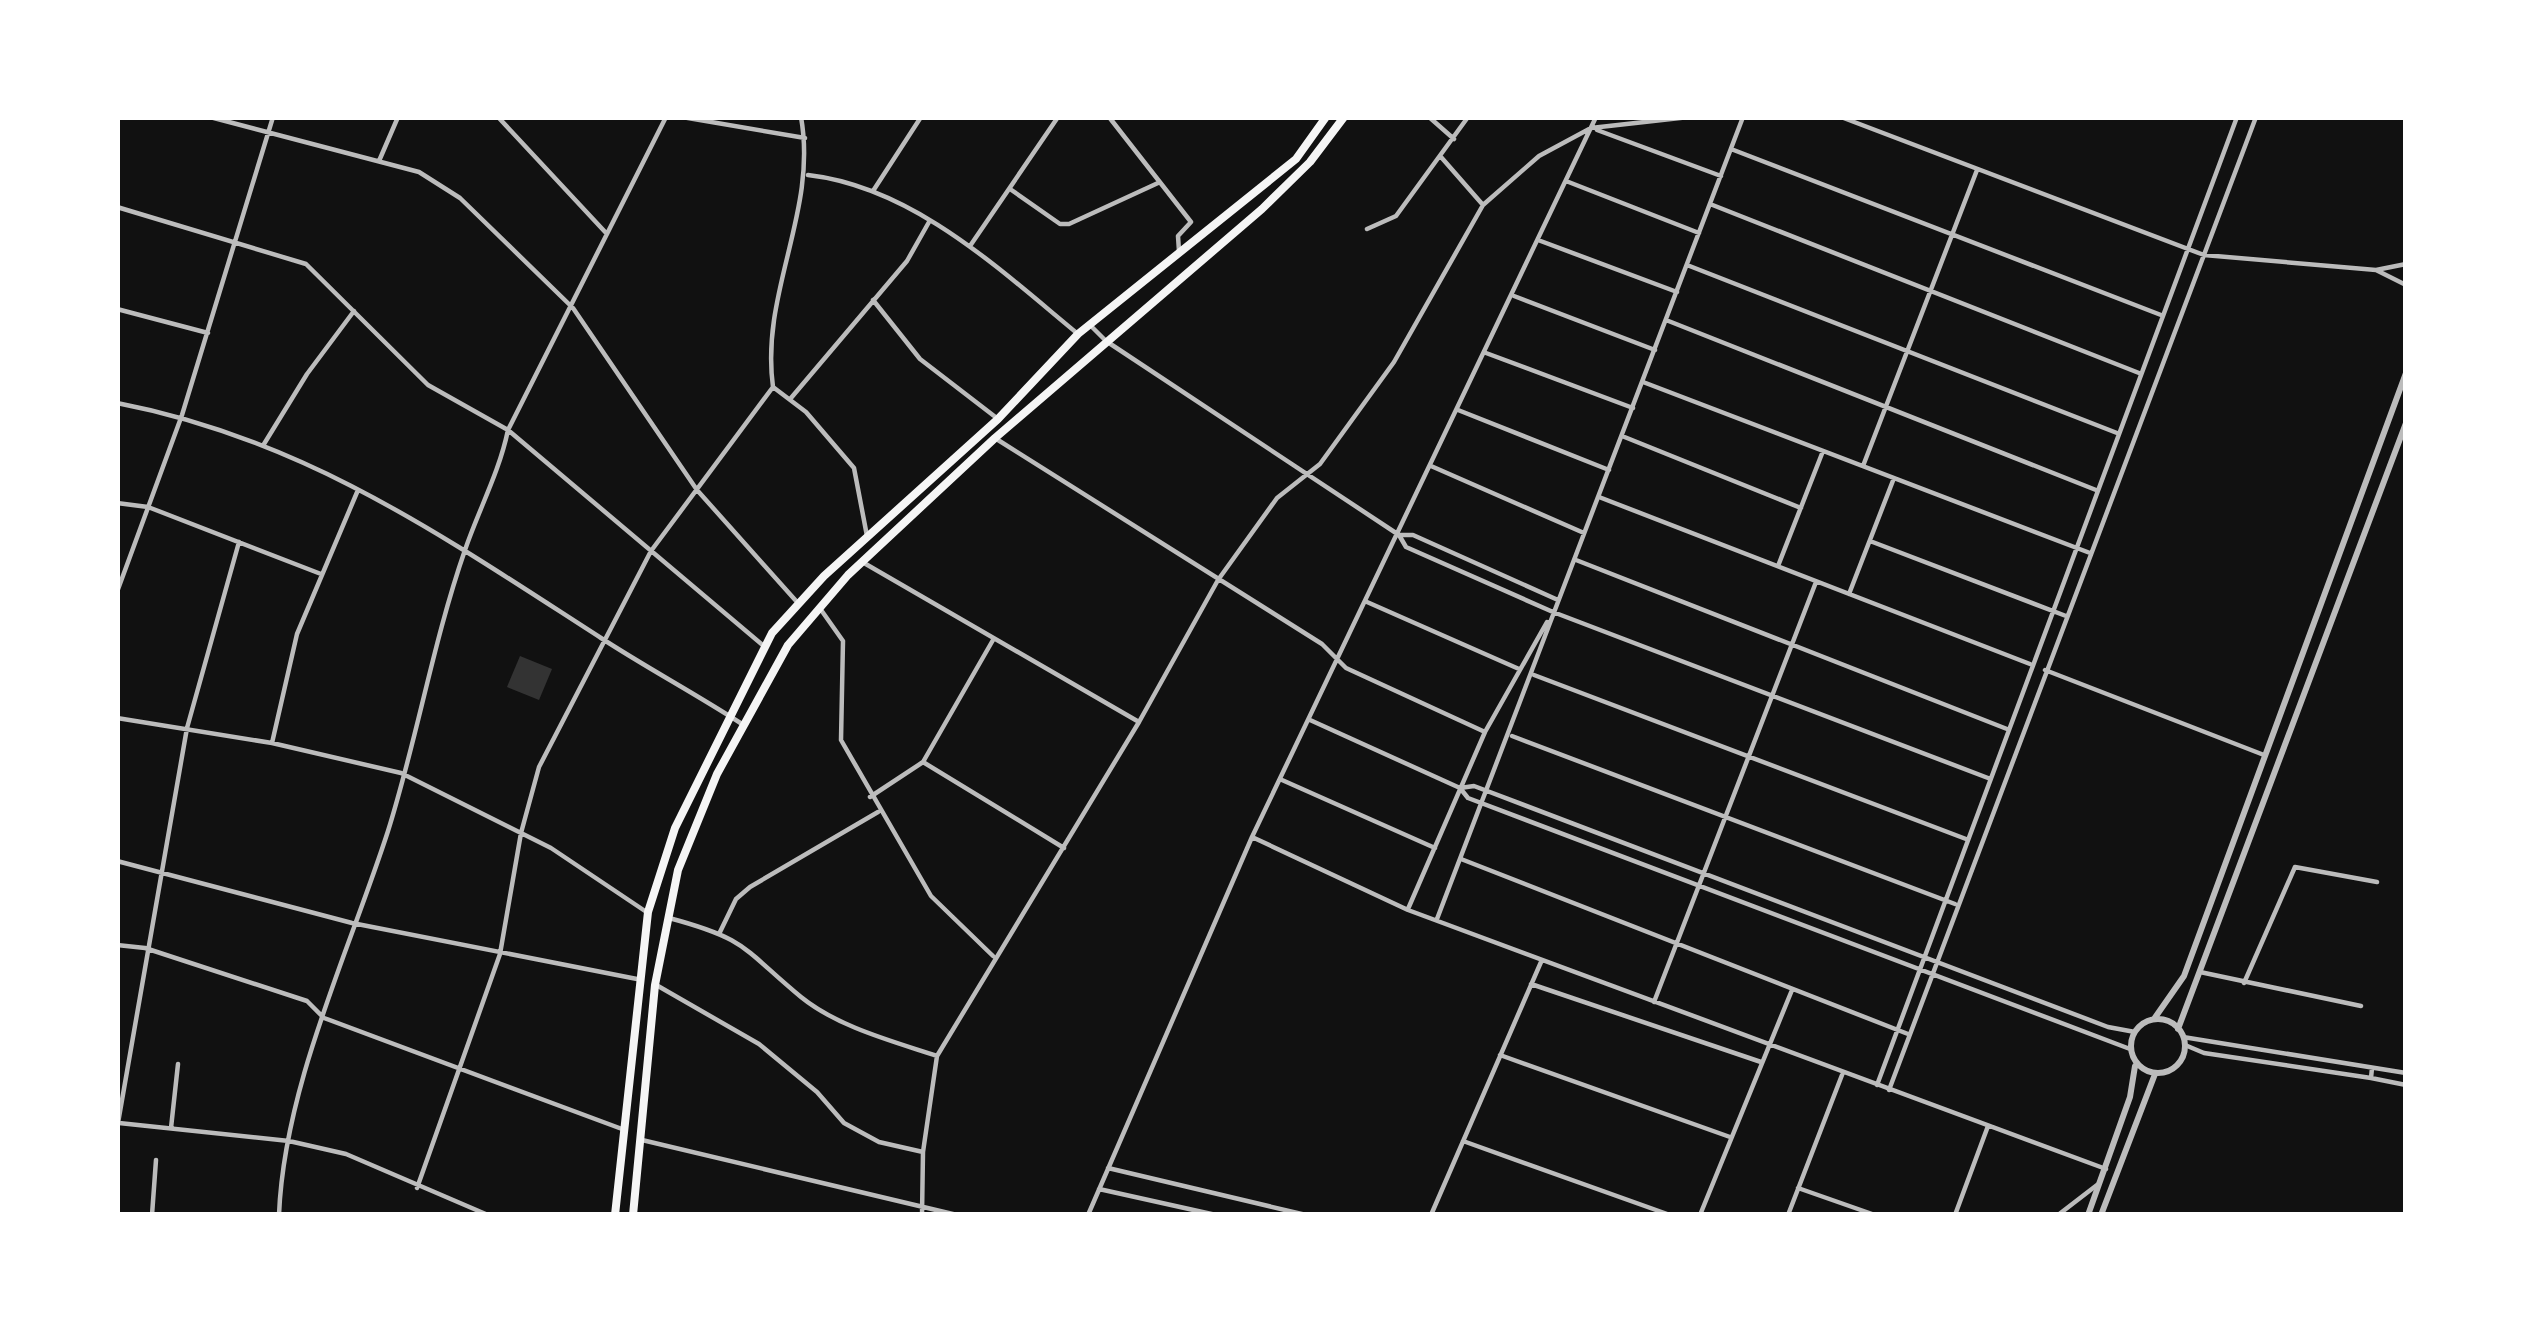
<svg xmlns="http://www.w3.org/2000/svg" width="2523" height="1332" font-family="Ubuntu,sans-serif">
<rect width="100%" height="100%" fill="#111"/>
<path fill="#333" d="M520 656 552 669 539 700 507 687Z"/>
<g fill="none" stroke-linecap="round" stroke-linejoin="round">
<path stroke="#bcbcbc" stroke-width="4.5" d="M210 117 419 172 460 198 573 308 697 490 797 602
M498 117 607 234
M682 117 805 138
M1109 117 1191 222 1178 236 1179 251
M1429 117 1454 139
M1841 117 2204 255 2376 270 2406 264
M2404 117 2406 118
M1597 130 1721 176
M1731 149 2161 315
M1441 157 1483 205
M379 161 398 117
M808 175C913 187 999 269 1078 334
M1566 181 1699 233
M1010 189 1060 224H1069L1158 183
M873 191 921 117
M1710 204 2139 373
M117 207 306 264 428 385 508 430 765 647
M1367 229 1396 216 1468 117
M1538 240 1677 292
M970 246 1058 117
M1687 265 2117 433
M2376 270 2406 285
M1514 296 1655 350
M873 300 920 359 998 419
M117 309 208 333
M1666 320 2096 490
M1090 325 1106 341 1399 535 1406 547 1553 612 1988 778
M1486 353 1633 408
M1643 382 2090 553
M773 387C760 292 818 212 801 117
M773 387 806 412 854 468 867 536
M791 398 907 261 929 222
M117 403C305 439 444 537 601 638 647 668 696 694 742 724
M1458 410 1609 470
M1622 436 1801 508
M998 440 1322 644 1346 668 1485 732
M264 444 307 374 354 311
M1431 466 1584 533
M1863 466 1977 170
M1599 497 2030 664
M117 503 148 507 321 574
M1399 535H1413L1558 600
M1870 541 2066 616
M1576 560 2007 729
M864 563 1139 722
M1778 566 1823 451
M117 592 182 415 273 117
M1849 594 1894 478
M1367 602 1519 669
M819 607 843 641 841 740 931 896 993 956
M2045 670 2264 755
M1534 675 1966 839
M117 718 272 743 401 773 551 848 645 911
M1310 720 1460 788 1468 798 2130 1049
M1512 736 1955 904
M272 743 297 634 358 490
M923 762 1064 848
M1282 780 1435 848
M1460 788 1474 786 2108 1027 2135 1032
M870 797 923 762 993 640
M1252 837 1408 910 2106 1169
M1461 859 1908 1034
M117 861 352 923 637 979
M1408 909 1485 732 1547 622
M669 918C748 939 743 949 801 997 838 1027 892 1041 937 1056
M1437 919C1541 652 1641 384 1743 117
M720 932 736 899 750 887 878 812
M117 945 145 948 307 1001 324 1018 622 1129
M2200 972 2361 1006
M2244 983 2295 867 2377 882
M1531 984 1761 1062
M658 986 759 1044 817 1092 844 1123 879 1142 923 1152
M1654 1002 1816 582
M2183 1037 2406 1073
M2185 1045 2204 1053 2371 1078
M1500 1055 1730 1137
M2372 1068 2371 1078 2406 1085
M1877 1085 2237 117
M1889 1090 2256 117
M118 1123 187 728 239 542
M119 1123 289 1141 346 1154 488 1215
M171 1128 178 1064
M642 1140 957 1215
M1463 1141 1670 1215
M1108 1168 1306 1215
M417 1188 500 954 521 833 539 767 651 551 773 387
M1798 1188 1875 1215
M1099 1189 1216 1215
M152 1215 156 1160
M279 1215C284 1087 349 952 388 831 417 739 433 642 465 550 479 509 499 473 508 430L666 117
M922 1215 923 1152 937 1056 1139 722 1218 580 1277 498 1320 464 1394 362 1483 205 1539 156 1591 128 1689 117
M1088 1215 1252 837 1596 117
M1431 1215 1541 962
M1700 1215 1792 990
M1788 1215 1842 1075
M1955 1215 1988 1126
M2058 1215 2097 1185"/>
<path stroke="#bcbcbc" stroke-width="6" d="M2131 1046a27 27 0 1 1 54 0a27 27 0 1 1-54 0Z
M2154 1019 2184 976 2406 373
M2178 1029 2406 423
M2088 1215 2130 1097 2135 1066
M2101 1215 2155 1074"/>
<path stroke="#f5f5f5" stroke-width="8" d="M615 1215 648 912 675 828 772 633 824 576 998 419 1078 334 1296 159 1326 117
M633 1215 655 985 678 870 717 774 788 645 848 575 995 438 1262 209 1310 162 1344 117"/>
</g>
<rect width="2523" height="1332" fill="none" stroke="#ffffff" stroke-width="240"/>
</svg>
